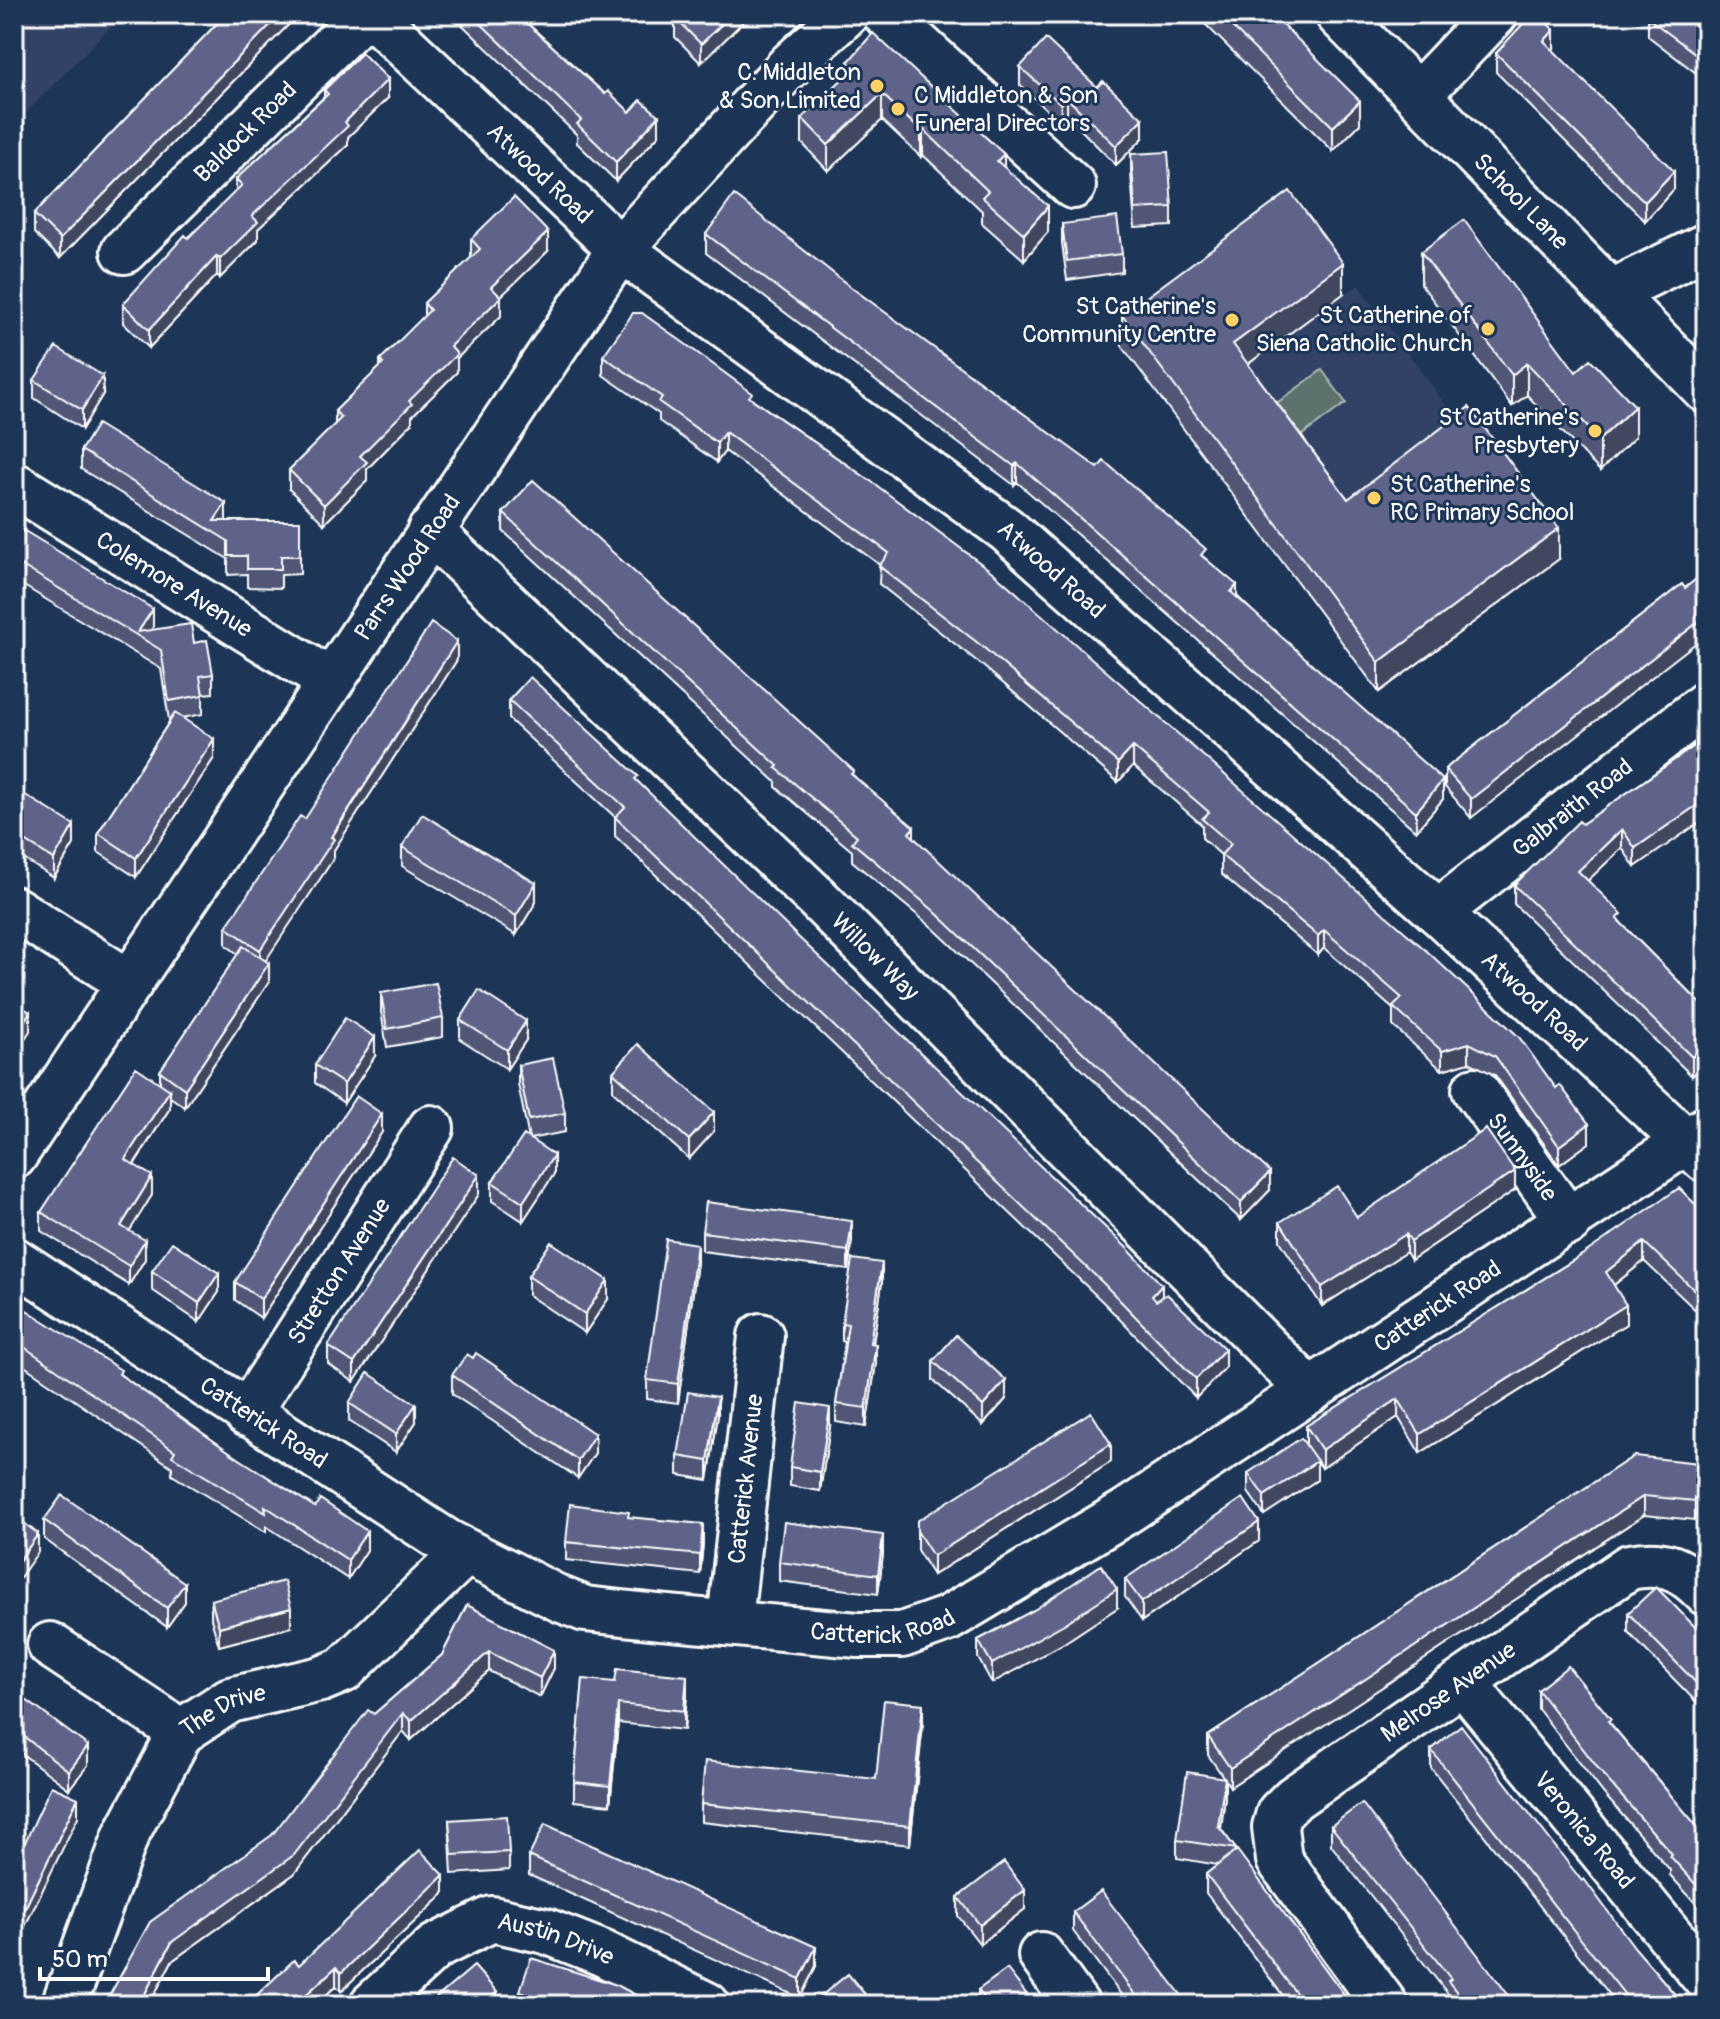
<svg xmlns="http://www.w3.org/2000/svg" width="1720" height="2019" font-family="Pangolin,sans-serif">
<rect width="100%" height="100%" fill="#1d3557"/>
<filter id="ink" filterUnits="userSpaceOnUse"><feTurbulence type="fractalNoise" baseFrequency=".0125" numOctaves="2"/><feDisplacementMap in="SourceGraphic" scale="16" xChannelSelector="R" yChannelSelector="G"/><feConvolveMatrix kernelMatrix="1 2 1 2 8 2 1 2 1" color-interpolation-filters="sRGB"/></filter>
<g filter="url(#ink)">
<path fill="#304366" d="M14 14H123L14 125Z
M1358 285 1559 559 1379 692 1175 417Z"/>
<path fill="#5d726d" stroke="#aeb8b6" stroke-width="2" d="M1322 370 1346 403 1294 441 1270 408Z"/>
<g fill="none" stroke-linecap="round" stroke-linejoin="round">
<g stroke="#fff" stroke-width="50">
<g id="minor">
<path id="s1" d="M371 14 620 249 1007 530 1438 912 1706 1160"/>
<path d="M885 14 1073 186"/>
<path id="s2" d="M1338 14 1706 390"/>
<path d="M1418 95 1495 14"/>
<path id="s3" d="M124 251 365 14"/>
<path d="M1612 292 1706 246"/>
<path id="s4" d="M18 487 330 681"/>
<path id="s5" d="M430 531 817 898 1310 1391"/>
<path d="M14 909 130 983"/>
<path id="s6" d="M1438 912 1706 704"/>
<path id="s7" d="M1475 1090 1569 1222"/>
<path id="s8" d="M14 1156 620 249 791 64 846 14"/>
<path id="s9" d="M14 1260 447 1542 560 1599 585 1609 659 1617 858 1635H902L947 1619 1124 1513 1706 1129"/>
<path id="s10" d="M247 1414 431 1128"/>
<path id="s11" d="M730 1622 761 1336"/>
<path d="M50 1645 181 1732"/>
<path id="s12" d="M1464 1683 1706 1979"/>
<path d="M1041 1955 1077 2005"/>
<path id="s13" d="M64 2005 126 1835 181 1732 230 1700 321 1679 343 1670 466 1552"/>
<path id="s14" d="M372 2005 435 1947 492 1919 546 1931 602 1953 707 2005"/>
<path id="s15" d="M1385 2005 1279 1860 1275 1827 1279 1813 1294 1798 1629 1567C1663 1560 1682 1568 1706 1593"/>
</g>
</g>
<use href="#minor" stroke="#1d3557" stroke-width="44"/>
<g stroke="#fff" stroke-width="9">
<path id="rail" d="M14 16 16 14"/>
</g>
<use href="#rail" stroke="#1d3557" stroke-width="6" stroke-dasharray="18" stroke-linecap="butt"/>
</g>
<path fill="#515677" stroke="#fff" stroke-width="2" d="M226 14H299L60 258 34 233V214Z
M451 14H517L605 94 630 112 659 135 616 181 577 143V135Z
M679 14H760L754 19 750 15 701 63 675 37V18Z
M1195 14H1272L1360 124 1333 151Z
M1706 17V68L1700 76 1648 36V18Z
M1554 48 1553 50 1674 189 1645 221 1496 72V53Z
M848 62 1004 167 1048 232 1024 260 982 223V211L923 155 921 157 882 120 828 171 802 143V118L848 74Z
M1020 67 1143 138 1116 165 1067 116 1061 123 1020 85Z
M324 90 388 98 348 137V145L258 229V240L220 278 217 275 149 348 123 323V304L236 191V179L324 97Z
M1131 154 1172 207V226L1135 228 1131 173Z
M1062 224 1122 254V272L1067 280 1062 243Z
M706 234 852 288 1206 559 1237 596 1443 799 1416 831 1017 482 1014 485 706 253Z
M471 239 548 251 500 297 501 316 457 358V372L412 416V423L367 469V481L324 524 289 489V470L335 424V411L380 367V360L424 317V303L471 258Z
M1421 252 1576 372 1635 437 1600 471 1527 395 1512 406 1421 284Z
M1706 285V326L1699 313V289Z
M1343 294 1248 364 1348 499 1559 559 1379 692 1122 346V315Z
M603 356 752 399 872 482 1589 1143 1559 1165 1495 1075 1469 1062 1442 1070 1393 1026V1009L1324 948 1318 955 1221 874V855L1202 838V825L1171 798 1133 766 1118 782 983 666 879 584 880 565 725 451 717 462 659 421V414L603 375Z
M34 380 103 394 82 429 34 398Z
M81 450 226 521H300V574L281 575V588L247 587V574L228 575V559L81 469Z
M503 513 854 776 914 838 1270 1190 1241 1220 933 928 852 861V851L776 787V782L503 531Z
M14 545 153 627 151 630 194 643 213 674V693L203 694V714L182 718 214 758 136 877 98 852V833L171 719 169 720 161 669 14 580Z
M1682 584 1471 818 1445 787V769Z
M457 660 334 850V858L265 960 269 982 185 1107 170 1097V1108L134 1165 152 1195 129 1231 145 1259 129 1285 41 1231V1212L160 1083V1071L238 954 226 945V927L305 819Z
M509 700 638 782 1162 1297 1225 1368 1196 1398 1103 1302 615 836V817L509 719Z
M1706 738 1635 867 1622 848 1588 880 1622 924 1706 1009V1063L1692 1076 1514 904V885L1582 824Z
M14 788 74 844 54 878 14 853Z
M402 847 536 902 516 935 402 866Z
M381 993 443 1018V1037L387 1047 381 1012Z
M460 1020 526 1040 507 1069 460 1039Z
M375 1056 344 1103 315 1083V1065Z
M518 1065 565 1113V1132L530 1139 554 1174 523 1221 492 1201V1182L529 1139 518 1084Z
M613 1072 714 1131 689 1159 613 1091Z
M382 1132 261 1318 235 1300V1282Z
M1515 1190 1411 1260 1406 1252 1322 1306 1280 1241V1222L1357 1217Z
M479 1194 354 1382 328 1364V1346Z
M1706 1215V1320L1644 1261 1614 1285 1626 1324 1420 1453 1398 1417 1322 1468 1317 1461V1480L1264 1515 1248 1492V1473L1306 1445V1426L1582 1255Z
M702 1232 852 1240 848 1270 702 1251Z
M697 1262 678 1403 647 1399V1380Z
M152 1271 219 1292 199 1322 152 1290Z
M528 1276 608 1299 585 1333 528 1295Z
M882 1282 873 1344 876 1363 866 1427 836 1422V1404L845 1342 842 1341V1323Z
M14 1302 121 1375 367 1550 348 1579 266 1526V1532L172 1475V1467L17 1361Z
M473 1358 595 1453 578 1478 452 1394V1375Z
M933 1361 1006 1399 983 1425 933 1380Z
M349 1403 416 1422 396 1452 349 1421Z
M718 1415 708 1480 678 1475V1456Z
M830 1427 820 1491 790 1486V1467Z
M1634 1456 1699 1481 1695 1520 1644 1515 1230 1787 1225 1779V1797L1221 1829 1352 2005H1290L1206 1893V1874L1218 1865 1177 1858V1840L1224 1778 1208 1755V1736Z
M1111 1462 933 1575 917 1550V1521Z
M44 1520 185 1602 167 1627 44 1539Z
M1259 1541 1142 1621 1125 1597V1579Z
M566 1542 703 1543 700 1574 566 1560Z
M883 1554 878 1594 779 1581V1562Z
M211 1600 291 1627 219 1646 211 1619Z
M467 1605 554 1668 540 1697 489 1671 411 1740 403 1731 294 1874 172 1961 149 2005H107V2000L272 1835 374 1714 442 1655Z
M1117 1608 1064 1643 992 1683 978 1658V1640L1034 1610Z
M1628 1613 1706 1638V1712L1628 1632Z
M583 1679 687 1694 684 1730 618 1723 610 1805 574 1801V1782Z
M1538 1690 1611 1724 1706 1837V1915L1670 1875V1870L1604 1794 1538 1709Z
M14 1691 88 1765 69 1789 14 1748Z
M923 1723 910 1845 701 1822V1804L876 1779Z
M1431 1750 1582 1881 1635 1948 1684 2005H1618L1431 1768Z
M449 1820 509 1852V1870L452 1874Z
M1331 1826 1516 2005H1452L1448 2000V1994L1331 1845Z
M529 1856 816 1966 800 1998 529 1875Z
M444 1894 341 1991 336 1986 315 2005H246L299 1965Z
M958 1897 1025 1909 980 1944 958 1916Z
M1073 1912 1189 2005H1129L1073 1931Z
M978 1990 1035 2005H978Z
M520 1991 654 2005H520Z
M821 1996 874 2005H821Z"/>
<path fill="#424661" stroke="#fff" stroke-width="2" d="M281 14H299L60 258V239Z
M732 14H750V15L701 63V44Z
M1554 30V48L1544 59V41Z
M1706 49V68L1700 76V57Z
M388 79V98L348 137V145L258 229V240L220 278V259L252 216Z
M882 94V120L828 171V145Z
M1067 98V116L1061 123V104Z
M1360 101V124L1333 151V127Z
M659 116V135L616 181V162Z
M1143 119V138L1116 165V146Z
M923 129V155L921 157V131Z
M1004 154V180L997 161Z
M1674 171V189L1645 221V202Z
M1048 206V232L1024 260V234Z
M548 232V251L491 306V287Z
M217 256V275L149 348V330Z
M1343 263V294L1233 375V344Z
M501 297V316L457 358V372L412 416V423L367 469V481L324 524V505L360 456 409 401 450 346Z
M1527 363V395L1512 406V375Z
M21 376V395L14 396V377Z
M103 376V394L82 429V410Z
M1635 406V437L1600 471V439Z
M725 432V451L717 462V443Z
M1017 463V482L1014 485V466Z
M226 503V522L214 521Z
M1559 528V559L1379 692V662Z
M1237 585V604L1231 592Z
M153 609V627L145 640 138 632Z
M1706 616V635L1471 818V799Z
M457 641V660L334 850V858L260 969V950Z
M214 739V758L136 877V858Z
M1133 747V766L1118 782V763Z
M1443 780V799L1416 831V812Z
M1706 799V818L1635 867V848Z
M74 825V844L54 878V859Z
M914 827V846L909 833Z
M1622 829V848L1578 890V871Z
M536 883V902L516 935V916Z
M1324 930V948L1318 955V936Z
M269 963V982L185 1107V1089Z
M30 1012V1031L14 1055V1036Z
M526 1021V1040L507 1069V1050Z
M375 1037V1056L344 1103V1084Z
M1469 1043V1062L1442 1070V1051Z
M1706 1044V1063L1692 1076V1057Z
M170 1090V1108L125 1178V1159Z
M714 1112V1131L689 1159V1140Z
M382 1114V1132L261 1318V1299Z
M1589 1124V1143L1559 1165V1146Z
M554 1155V1174L523 1221V1202Z
M1515 1171V1190L1411 1260V1241Z
M1270 1172V1190L1241 1220V1202Z
M479 1175V1194L354 1382V1363Z
M152 1176V1195L121 1245V1226Z
M852 1221V1240L848 1270V1251Z
M1406 1234V1252L1322 1306V1287Z
M145 1240V1259L129 1285V1266Z
M1644 1242V1261L1606 1291V1272Z
M697 1244V1262L678 1403V1384Z
M882 1263V1282L870 1362V1343Z
M219 1273V1292L199 1322V1303Z
M608 1280V1299L585 1333V1314Z
M1162 1285V1304L1152 1314V1296Z
M1626 1305V1324L1420 1453V1434Z
M17 1342V1361L14 1365V1346Z
M876 1344V1363L866 1427V1408Z
M1225 1349V1368L1196 1398V1379Z
M1006 1380V1399L983 1425V1406Z
M718 1397V1415L708 1480V1461Z
M1398 1399V1417L1322 1468V1450Z
M416 1404V1422L396 1452V1434Z
M830 1408V1427L820 1491V1472Z
M595 1434V1453L578 1478V1460Z
M1111 1444V1462L933 1575V1556Z
M1317 1461V1480L1264 1515V1496Z
M1699 1463V1481L1695 1520V1501Z
M1644 1496V1515L1230 1787V1768Z
M1259 1522V1541L1142 1621V1602Z
M703 1524V1543L700 1574V1555Z
M367 1531V1550L348 1579V1560Z
M38 1534V1552L14 1586V1568Z
M883 1535V1554L878 1594V1575Z
M185 1583V1602L167 1627V1608Z
M1117 1589V1608L1064 1643 992 1683V1664Z
M291 1608V1627L219 1646V1627Z
M554 1650V1668L540 1697V1678Z
M489 1652V1671L411 1740V1721Z
M687 1676V1694L684 1730V1711Z
M618 1704V1723L610 1805V1786Z
M923 1704V1723L910 1845V1826Z
M403 1713V1731L294 1874 172 1961 149 2005H139L172 1942Z
M88 1746V1765L69 1789V1771Z
M1225 1778V1797L1218 1844V1826Z
M78 1798V1817L14 1949V1931Z
M444 1875V1894L341 1991V1973Z
M1025 1890V1909L980 1944V1925Z
M816 1947V1966L800 1998V1979Z
M336 1967V1986L315 2005H295Z
M497 1992V2005H483Z"/>
<path fill="#5e648a" stroke="#fff" stroke-width="2" d="M226 14H281L60 239 34 214Z
M471 14H517L605 94 608 91 630 112 641 100 659 116 616 162 577 124 581 120Z
M679 14H732L701 44 675 18Z
M1219 14H1272L1360 101 1333 127Z
M1532 14H1538L1554 30 1544 41 1674 171 1645 202 1496 53Z
M1650 14H1702L1706 17V49L1700 57 1648 18Z
M873 33 1004 154 997 161 1048 206 1024 234 982 197 988 191 923 129 921 131 882 94 828 145 802 118 854 68 848 62Z
M1046 39 1097 87 1103 81 1143 119 1116 146 1067 98 1061 104 1020 67Z
M362 53 388 79 345 122 348 126 252 216 258 222 220 259 217 256 149 330 123 304 185 235 188 238 242 185 236 179 328 94 324 90Z
M1168 152 1172 207 1135 209 1131 154Z
M1290 191 1343 263 1233 344 1348 499 1469 407 1559 528 1379 662 1122 315Z
M734 195 852 288 1098 468 1104 461 1206 549 1201 555 1237 585 1231 592 1443 780 1416 812 1017 463 1014 466 706 234Z
M514 197 548 232 491 287 501 297 450 346 457 354 409 401 412 404 360 456 367 462 324 505 289 470 341 418 335 411 383 364 380 360 430 310 424 303 480 249 471 239Z
M1117 217 1122 254 1067 261 1062 224Z
M1464 220 1576 372 1590 359 1635 406 1600 439 1527 363 1512 375 1421 252Z
M1706 285V301L1699 289Z
M633 313H642L684 343 752 393 749 397 872 482 995 574 1429 953 1519 1037 1556 1088 1560 1085 1589 1124 1559 1146 1495 1056 1469 1043 1442 1051 1393 1007 1402 998 1324 930 1318 936 1221 855 1231 844 1202 819 1209 812 1133 747 1118 763 983 647 879 566 889 553 725 432 717 443 659 402 662 397 603 356Z
M14 337 21 376 14 377Z
M56 347 103 376 82 410 34 380Z
M97 424 226 503 214 521H300V556H281V569H247V556H228V541L81 450Z
M533 480 854 771 851 774 914 827 909 833 1270 1172 1241 1202 933 910 852 842 857 836 776 768 778 766 503 513Z
M23 530 153 609 138 632 191 624 194 643 207 640 213 674 200 676 203 695 169 701 161 650 14 561V545Z
M1706 571V616L1471 799 1445 769 1682 584 1685 588Z
M431 623 457 641 331 837 334 839 260 950 226 927 300 816 305 819Z
M530 677 638 776 635 779 795 934 1126 1247 1162 1285 1152 1296 1156 1301 1167 1294 1225 1349 1196 1379 1103 1283 615 817 625 807 509 700Z
M175 713 214 739 136 858 98 833Z
M1706 738V799L1635 848 1622 829 1578 871 1622 914 1617 919 1706 1009V1044L1692 1057 1514 885 1579 821 1582 824Z
M14 788 74 825 54 859 14 834Z
M422 814 536 883 516 916 402 847Z
M243 946 269 963 185 1089 160 1071Z
M436 983 443 1018 387 1029 381 993Z
M479 990 526 1021 507 1050 460 1020Z
M14 1002 30 1012 14 1036Z
M345 1018 375 1037 344 1084 315 1065Z
M638 1044 714 1112 689 1140 613 1072Z
M553 1058 565 1113 529 1120 518 1065Z
M136 1067 170 1090 125 1159 152 1176 121 1226 145 1240 129 1266 41 1212Z
M356 1096 382 1114 261 1299 235 1282Z
M1486 1129 1515 1171 1411 1241 1406 1234 1322 1287 1280 1222 1337 1186 1357 1217Z
M524 1135 554 1155 523 1202 492 1182Z
M453 1157 479 1175 354 1363 328 1346Z
M1679 1188 1706 1215V1301L1644 1242 1606 1272 1626 1305 1420 1434 1398 1399 1322 1450 1306 1426 1582 1255Z
M706 1202 852 1221 848 1251 702 1232Z
M666 1239 697 1244 678 1384 647 1380Z
M172 1242 219 1273 199 1303 152 1271Z
M551 1242 608 1280 585 1314 528 1276Z
M852 1259 882 1263 870 1343 876 1344 866 1408 836 1404 848 1324 842 1323Z
M14 1302 121 1370 119 1374 238 1458 315 1507 320 1499 367 1531 348 1560 265 1506 266 1513 172 1456 175 1451 17 1342 14 1346Z
M956 1335 1006 1380 983 1406 933 1361Z
M476 1353 595 1434 578 1460 452 1375 467 1354 473 1358Z
M368 1373 416 1404 396 1434 349 1403Z
M688 1392 718 1397 708 1461 678 1456Z
M799 1403 830 1408 820 1472 790 1467Z
M1091 1412 1111 1444 933 1556 917 1531V1521Z
M1301 1438 1317 1461 1264 1496 1248 1473Z
M1634 1456 1699 1463 1695 1501 1644 1496 1230 1768 1208 1736Z
M62 1495 185 1583 167 1608 44 1520Z
M1243 1498 1259 1522 1142 1602 1125 1579Z
M570 1504 629 1512 628 1517 703 1524 700 1555 566 1542Z
M14 1515 38 1534 14 1568Z
M784 1522 883 1535 878 1575 779 1562Z
M1101 1565 1117 1589 1064 1624 992 1664 978 1640 1034 1610Z
M284 1581 291 1608 219 1627 211 1600Z
M1656 1587 1706 1638V1693L1628 1613Z
M467 1605 554 1650 540 1678 489 1652 411 1721 403 1713 294 1855 172 1942 139 2005H118L107 2000 150 1922 272 1835 368 1710 374 1714 442 1655Z
M1568 1666 1611 1719 1608 1721 1706 1837V1896L1670 1856 1672 1854 1604 1776 1538 1690Z
M617 1669 687 1676 684 1711 618 1704 610 1786 574 1782 583 1679 615 1682Z
M14 1691 88 1746 69 1771 14 1729Z
M884 1700 923 1704 910 1826 701 1804 705 1761 876 1779Z
M1461 1725 1582 1881 1584 1879 1635 1948 1684 2005H1633L1431 1750Z
M1187 1772 1225 1778 1218 1826 1236 1849 1177 1840Z
M51 1786 78 1798 14 1931V1864H15Z
M1362 1803 1516 2005H1467L1448 1981 1451 1979 1331 1826Z
M507 1816 509 1852 452 1855 449 1820Z
M545 1824 816 1947 800 1979 529 1856Z
M420 1850 444 1875 341 1973 336 1967 295 2005H246L294 1960 299 1965Z
M1237 1850 1352 2005H1305L1206 1874Z
M1004 1862 1025 1890 980 1925 958 1897Z
M1101 1891 1189 2005H1143L1073 1912Z
M531 1958 617 1985 654 2005H563L520 1991Z
M474 1966 497 1992 483 2005H428Z
M1007 1969 1035 2005H989L978 1990Z
M848 1974 874 2005H828L821 1996Z"/>
</g>
<g fill="#ffd166" stroke="#1d3557" stroke-width="3">
<circle cx="877" cy="86" r="8"/>
<circle cx="898" cy="109" r="8"/>
<circle cx="1232" cy="320" r="8"/>
<circle cx="1488" cy="329" r="8"/>
<circle cx="1595" cy="431" r="8"/>
<circle cx="1374" cy="498" r="8"/>
</g>
<g text-anchor="middle" dominant-baseline="central" stroke-width="6" stroke-linejoin="round" paint-order="stroke">
<g font-size="24" fill="#fff" stroke="#1d3557" text-anchor="end">
<text x="861" y="72">C. Middleton<tspan x="861" dy="28">&amp; Son Limited</tspan></text>
<text x="914" y="95" text-anchor="start">C Middleton &amp; Son<tspan x="914" dy="28">Funeral Directors</tspan></text>
<text x="1216" y="306">St Catherine's<tspan x="1216" dy="28">Community Centre</tspan></text>
<text x="1472" y="315">St Catherine of<tspan x="1472" dy="28">Siena Catholic Church</tspan></text>
<text x="1579" y="417">St Catherine's<tspan x="1579" dy="28">Presbytery</tspan></text>
<text x="1390" y="484" text-anchor="start">St Catherine's<tspan x="1390" dy="28">RC Primary School</tspan></text>
</g>
<g font-size="24" fill="#fff" stroke="#1d3557">
<text stroke="none"><textPath href="#s3" startOffset="170">Baldock Road</textPath></text>
<text stroke="none"><textPath href="#s1" startOffset="232">Atwood Road</textPath></text>
<text stroke="none"><textPath href="#s2" startOffset="262">School Lane</textPath></text>
<text stroke="none"><textPath href="#s8" startOffset="708">Parrs Wood Road</textPath></text>
<text stroke="none"><textPath href="#s1" startOffset="880">Atwood Road</textPath></text>
<text stroke="none"><textPath href="#s4" startOffset="184">Colemore Avenue</textPath></text>
<text stroke="none"><textPath href="#s6" startOffset="170">Galbraith Road</textPath></text>
<text stroke="none"><textPath href="#s5" startOffset="616">Willow Way</textPath></text>
<text stroke="none"><textPath href="#s1" startOffset="1528">Atwood Road</textPath></text>
<text stroke="none"><textPath href="#s7" startOffset="82">Sunnyside</textPath></text>
<text stroke="none"><textPath href="#s10" startOffset="170">Stretton Avenue</textPath></text>
<text stroke="none"><textPath href="#s9" startOffset="1618">Catterick Road</textPath></text>
<text stroke="none"><textPath href="#s9" startOffset="298">Catterick Road</textPath></text>
<text stroke="none"><textPath href="#s11" startOffset="144">Catterick Avenue</textPath></text>
<text stroke="none"><textPath href="#s9" startOffset="970">Catterick Road</textPath></text>
<text stroke="none"><textPath href="#s15" startOffset="436">Melrose Avenue</textPath></text>
<text stroke="none"><textPath href="#s13" startOffset="346">The Drive</textPath></text>
<text stroke="none"><textPath href="#s12" startOffset="190">Veronica Road</textPath></text>
<text stroke="none"><textPath href="#s14" startOffset="216">Austin Drive</textPath></text>
</g>
</g>
<rect width="1720" height="2019" fill="none" stroke="#1d3557" stroke-width="48"/>
<rect x="24" y="24" width="1672" height="1971" fill="none" stroke="#fff" stroke-width="3" filter="url(#ink)"/>
<path d="M40 1967v12h228v-12" fill="none" stroke="#ffffff" stroke-width="4"/>
<text x="52" y="1967" font-size="24" fill="#ffffff" stroke="#1d3557" stroke-width="6" paint-order="stroke">50 m</text>
</svg>
